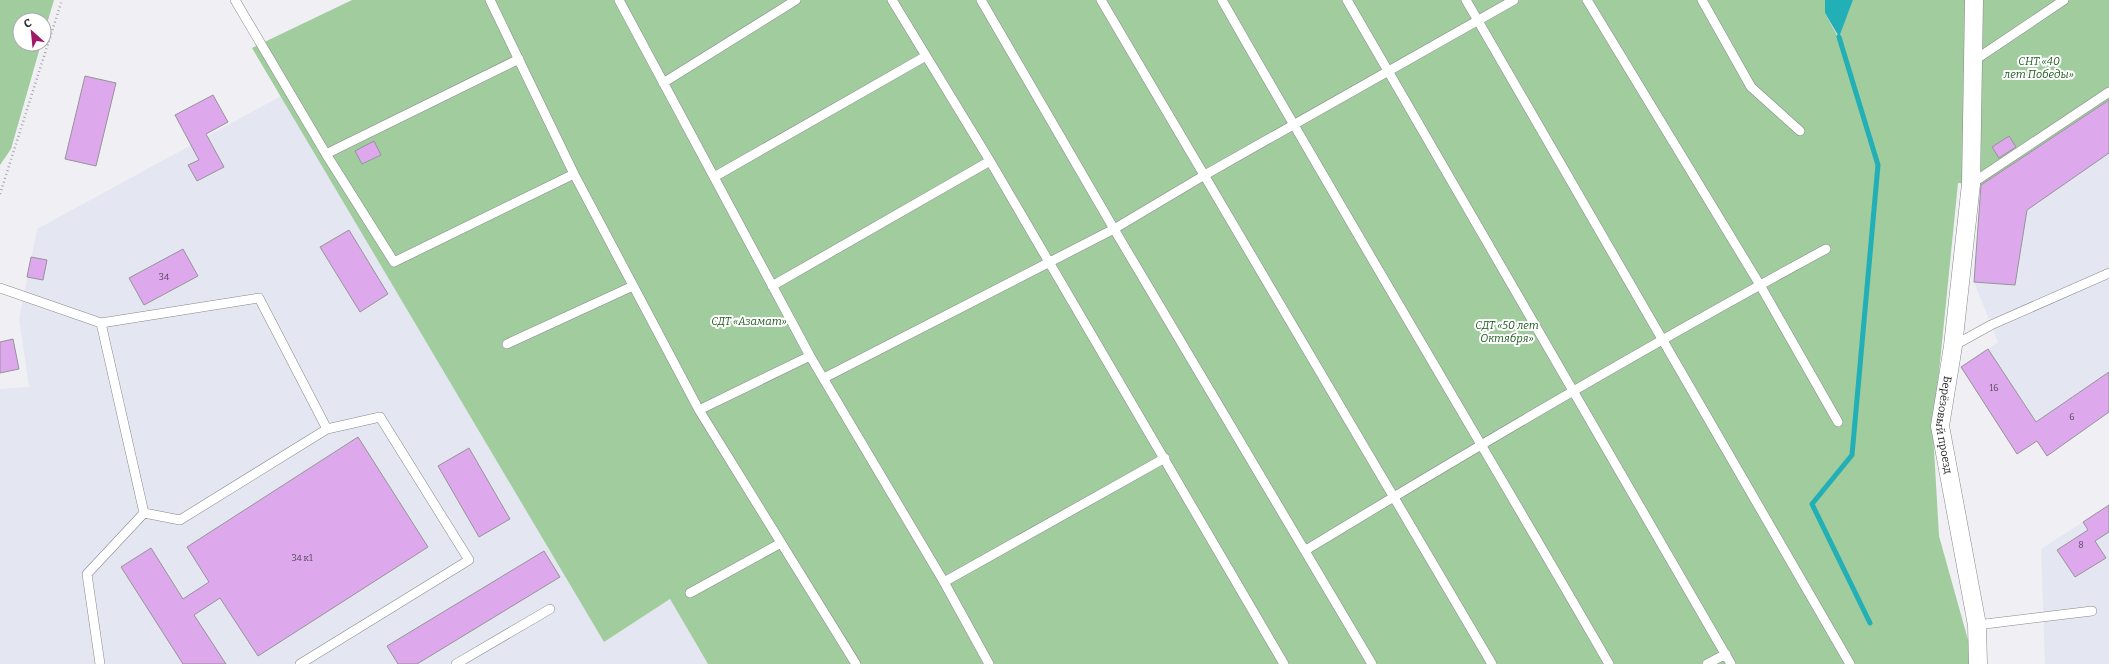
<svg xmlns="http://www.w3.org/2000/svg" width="2109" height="664" font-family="Bitter,serif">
<rect width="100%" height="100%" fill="#f0f0f4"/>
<path fill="#e4e6f1" d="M281 96 604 642 670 599 708 664H0V389L29 387 19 319 37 229Z
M2109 100V412L2047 456 2037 441 2017 454 1961 367 1998 342 1974 282 1981 185Z
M2109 505V664H2045L2041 549Z"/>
<path fill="#a1cc9e" d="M0 0H54L44 34V20H20V44H41L11 149 0 165Z
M352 0H1825V13L1838 37 1853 0H2109V100L1981 185 1958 183 1933 432 1939 536 1970 647 1969 664H708L670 599 604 642 252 48Z"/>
<path fill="#22afb5" d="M1825 0H1853L1839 37 1825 13Z"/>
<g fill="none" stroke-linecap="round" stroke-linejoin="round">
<path stroke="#22afb5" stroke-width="5" d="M1839 37 1878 165 1852 455 1812 504 1870 623"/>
</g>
<path fill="#dea8ed" stroke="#969497" d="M85 76 116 83 96 166 65 159Z
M213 95 228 122 206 134 224 167 197 181 188 165 199 160 175 115Z
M2109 100V153L2027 210 2015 285 1974 282 1981 185Z
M2009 136 2016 147 1999 158 1992 147Z
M374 141 381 155 362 164 355 151Z
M349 230 388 294 360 312 320 247Z
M183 249 198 276 144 305 129 278Z
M31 257 47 260 43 280 27 277Z
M13 339 19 369 0 373V342Z
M1988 349 2036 422 2109 372V412L2047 456 2037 441 2017 454 1961 367Z
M358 437 428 547 258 656 220 598 194 615 226 664H183L121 567 151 548 183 599 209 582 187 547Z
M469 448 510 519 479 537 438 466Z
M2109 505V532L2095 541 2106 558 2075 577 2057 550 2088 530 2083 522Z
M544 551 560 577 417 664H398L387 646Z"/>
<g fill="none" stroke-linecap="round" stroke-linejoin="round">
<g stroke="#87888b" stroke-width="10">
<path id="lane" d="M235 0 326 154
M490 0 574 174 699 410 856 664
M619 0 810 356 944 582 989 664
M892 0 990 161 1284 664
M981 0 1114 229 1372 664
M1101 0C1230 222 1363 442 1492 664
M1222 0C1349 223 1481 442 1609 664
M1347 0 1731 664
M1466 0 1850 664
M1587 0 1760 285 1838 422
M1702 0 1751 87 1800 131
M519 59 326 154 394 262 574 174
M1972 62 2064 0
M663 83 796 0
M714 177 926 56
M1971 184 2109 92
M772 286 990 161
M0 288 101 323 144 513 87 574 100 664
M101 323 259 298 327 429 180 520 144 513
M507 344 633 286
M1953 346 1991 325 2109 273
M824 378 1114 229 1203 176 1514 0
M699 410 810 356
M1306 550C1477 446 1649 345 1826 249
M944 582 1165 458
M690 593 781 543
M1977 625 2092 611
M300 664 469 560 380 417 327 429
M456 664 550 609
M1707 664 1726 654"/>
</g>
<g stroke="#87888b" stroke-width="19">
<g id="street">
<path id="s1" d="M1974 0 1971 184 1953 346 1940 426 1977 625 1978 664"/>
</g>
</g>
<path stroke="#a6a6a9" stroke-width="2.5" stroke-dasharray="1 3" stroke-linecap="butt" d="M0 194 62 0"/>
<use href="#lane" stroke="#fff" stroke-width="9"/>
<use href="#street" stroke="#fff" stroke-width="18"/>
</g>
<g text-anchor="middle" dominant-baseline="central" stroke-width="4" stroke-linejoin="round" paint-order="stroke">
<g font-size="9" fill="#56495c">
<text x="164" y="277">34</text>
<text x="1994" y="388">16</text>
<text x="2072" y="417">6</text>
<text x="2081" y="545">8</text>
<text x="302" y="558">34 к1</text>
</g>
<g font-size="11" font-style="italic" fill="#1c5a1c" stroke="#fff">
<text x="2039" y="61">СНТ «40<tspan x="2039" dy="13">лет Победы»</tspan></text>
<text x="749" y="321">СДТ «Азамат»</text>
<text x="1507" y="325">СДТ «50 лет<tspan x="1507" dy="13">Октября»</tspan></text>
</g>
<g font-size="11" fill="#29292b" stroke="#fff">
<text stroke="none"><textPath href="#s1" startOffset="427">Берёзовый проезд</textPath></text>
</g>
</g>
<g transform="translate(32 32) rotate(333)"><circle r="19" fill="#ffffff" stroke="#a9a9aa"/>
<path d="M0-3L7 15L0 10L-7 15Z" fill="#a01967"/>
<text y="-6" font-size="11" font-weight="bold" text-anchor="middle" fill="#29292b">С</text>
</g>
</svg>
